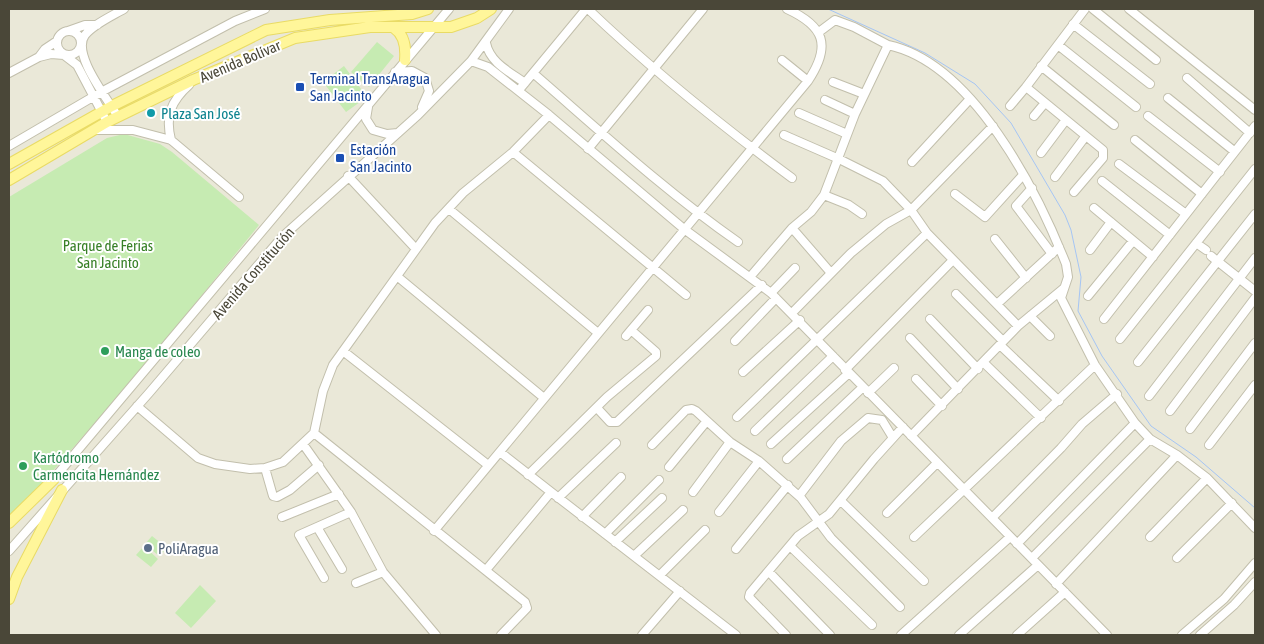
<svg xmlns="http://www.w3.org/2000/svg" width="1264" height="644" font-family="'Asap Condensed',sans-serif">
<rect width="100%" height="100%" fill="#f6f4ea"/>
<path fill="#eae8d8" d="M9 9H1255V635H9Z"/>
<path fill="#c6ebb2" d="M377 42 394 56 369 87 351 72Z
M344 66 367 97 346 112 323 82Z
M124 134 160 144 172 152 259 225 141 370 9 521V197L107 138Z
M152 536 167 548 159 556 145 544Z
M144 546 158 559 151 567 136 555Z
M200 585 216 601 191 628 175 613Z"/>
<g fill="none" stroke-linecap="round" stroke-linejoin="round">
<path stroke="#a5c5f4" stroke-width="1" d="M828 9 925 53 975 84 1011 123 1065 215 1071 230 1081 277 1078 311 1102 356 1151 426 1196 457 1255 508"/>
<g stroke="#c2bfac" stroke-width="10">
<path id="minor" d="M588 9C652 70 722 126 792 178
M1093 9 1156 60
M1129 9 1255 110
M1073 24 1150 84
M57 43a12 12 0 1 1 24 0a12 12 0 1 1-24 0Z
M68 31 85 25H97
M819 32 835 20 854 27 888 45
M486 43C490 63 510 72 525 83
M1058 45 1136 107
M39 57 45 49 57 41
M782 60 808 81
M1041 66 1114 125
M395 72 412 71 425 78 429 91 422 107
M9 73 39 57 51 54 64 55 77 65 107 122
M533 73C600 131 665 191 738 242
M1187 78 1250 133
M833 82 864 94
M519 90 586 9
M1168 98 1234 151
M825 100 855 114
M1010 106 1026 87
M368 107 366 119 373 130 387 134 398 133
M799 113 847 134
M549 115 684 229 771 293 1107 635
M1034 116 1044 104
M1148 116 1220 172
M118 117C108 99 71 54 85 35 94 24 112 16 124 9
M94 130H133L171 140 239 197
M784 135 839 159 883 181 911 210 927 233 1018 326
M171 140C165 116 171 101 189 85
M1135 140 1202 194
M9 146 103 91 235 21 265 9
M588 149 703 9
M513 152 686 295
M1041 153 1065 121
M912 162 969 100
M1119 164 1186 214
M348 176 416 249
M1055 177 1085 137
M1102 181 1170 235
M1032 188 1016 206 1052 254
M1074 192 1103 158V150L1026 87 1085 9
M955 194 985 217 1023 175
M824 195 849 205 862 214
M1094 208 1153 257
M449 209 598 333
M792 228 831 273
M995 239 1026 278
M1196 243 1206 250
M1090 250 1111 222
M1211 256 1255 291
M398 277 544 398
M750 277 792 228 811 212 824 195 855 114 888 45C973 63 1037 191 1066 264L1068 277 1061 298 1095 365 1135 423 1150 439 1177 455 1207 478 1255 528
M771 293 795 268
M956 294 1003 341
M1088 296 1133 241
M997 304 1059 247
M792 313 851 253 886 224 911 210 993 126
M1030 316 1050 336
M930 319 978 369
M1104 319 1255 126
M631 330 648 310
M910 338 958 389
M1120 339 1255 169
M735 341 776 298
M1000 345 1059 401
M343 351 488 465
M983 362 1041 418
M1138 362 1255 214
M845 370 953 260
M743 372 800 320
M916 379 942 406
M868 393 894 368
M1149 396 1255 258
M137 406 198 458 215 464 250 469 265 468 283 462 314 433 323 391 333 365 435 223 463 193 513 152 549 115 488 67 471 61
M597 408 610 422H617L762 285
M1170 411 1255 298
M737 417 927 233
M1190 429 1255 343
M755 431 833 356
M314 433 525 602 527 608 501 635
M911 436 1018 326 1064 288
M303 444 351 512 383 572 436 635
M771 444 849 373
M652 445 686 410 692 409 696 411 730 442 759 461 801 498 831 538 900 607
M1209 445 1255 385
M500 452 551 492
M787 459 863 387
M669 467 706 422
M265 468 273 496 277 497 290 490 319 465
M528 475 607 397 656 356V352L631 330 626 336
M51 482 449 9
M693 492 730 442
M799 496 841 441 868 418 882 420 893 438
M558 498 616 443
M841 501 924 581
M719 512 759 461
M887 513 937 463
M282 517 339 494
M582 517 621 477
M992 518 1061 448 1082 424 1117 394
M317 527 342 569
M434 531 808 81C832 45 824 26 787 9
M605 534 659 480
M914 537 1095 365
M1150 537 1207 478
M615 542 662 498
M1017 544 1135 423
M790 546 872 625
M736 549 788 485
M9 551 149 393 282 237 418 115 471 61 509 9
M634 556 683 510
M1032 558 1150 439
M1177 558 1232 503
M486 570 551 492 736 635
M769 572 830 635
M660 575 705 530
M324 578 299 535 351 512
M356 583 383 572
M1056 584 1177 455
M642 635 680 591
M786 635 749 597 750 593 798 536 829 514 874 459 903 427
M901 635 1010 537
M959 635 1038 565
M1017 635 1065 592
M1182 635 1224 599 1255 563
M1200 635 1234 605 1255 582"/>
</g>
<g stroke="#e9db65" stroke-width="12">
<path id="major" d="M394 28C405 35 406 48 405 60
M9 164 112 106 266 30 330 20 412 14 428 9
M9 180 107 122 193 80 295 38 370 27H451L477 18 491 9
M9 523 54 479
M9 599 17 577 62 490"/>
</g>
<use href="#minor" stroke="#fff" stroke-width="8"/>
<use href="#major" stroke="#fff69a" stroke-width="10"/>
</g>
<g fill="#1a4fb4" stroke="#fff" stroke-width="2">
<rect x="295" y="82" width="10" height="10" rx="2.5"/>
<rect x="335" y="153" width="10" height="10" rx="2.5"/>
</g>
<circle fill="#0f9aa8" stroke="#fff" stroke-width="2" cx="151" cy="113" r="5"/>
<g fill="#2e9e5b" stroke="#fff" stroke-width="2">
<circle cx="105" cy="351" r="5"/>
<circle cx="23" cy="466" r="5"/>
</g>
<circle fill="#5c6f8a" stroke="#fff" stroke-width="2" cx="148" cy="548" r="5"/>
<g text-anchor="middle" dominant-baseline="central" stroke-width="4" stroke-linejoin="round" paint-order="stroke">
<g font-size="15" fill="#4a4738" stroke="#fff">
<text transform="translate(240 61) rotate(-23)">Avenida Bolívar</text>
<text transform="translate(253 273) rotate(-49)">Avenida Constitución</text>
</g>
<g font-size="15" fill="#164399" stroke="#fff" text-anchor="start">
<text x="310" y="78">Terminal TransAragua<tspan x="310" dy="17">San Jacinto</tspan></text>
<text x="350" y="149">Estación<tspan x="350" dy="17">San Jacinto</tspan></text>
</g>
<g font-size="15" fill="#0d838f" stroke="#fff" text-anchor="start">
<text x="161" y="113">Plaza San José</text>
</g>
<g font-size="15" fill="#388027" stroke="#fff">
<text x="108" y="245">Parque de Ferias<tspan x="108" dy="17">San Jacinto</tspan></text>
</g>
<g font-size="15" fill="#27864d" stroke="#fff" text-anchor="start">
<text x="115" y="351">Manga de coleo</text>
<text x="33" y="457">Kartódromo<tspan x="33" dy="17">Carmencita Hernández</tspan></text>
</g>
<g font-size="15" fill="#4e5e75" stroke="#fff" text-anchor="start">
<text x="158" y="548">PoliAragua</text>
</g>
</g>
<rect width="1264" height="644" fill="none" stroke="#4a4738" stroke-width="20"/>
</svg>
